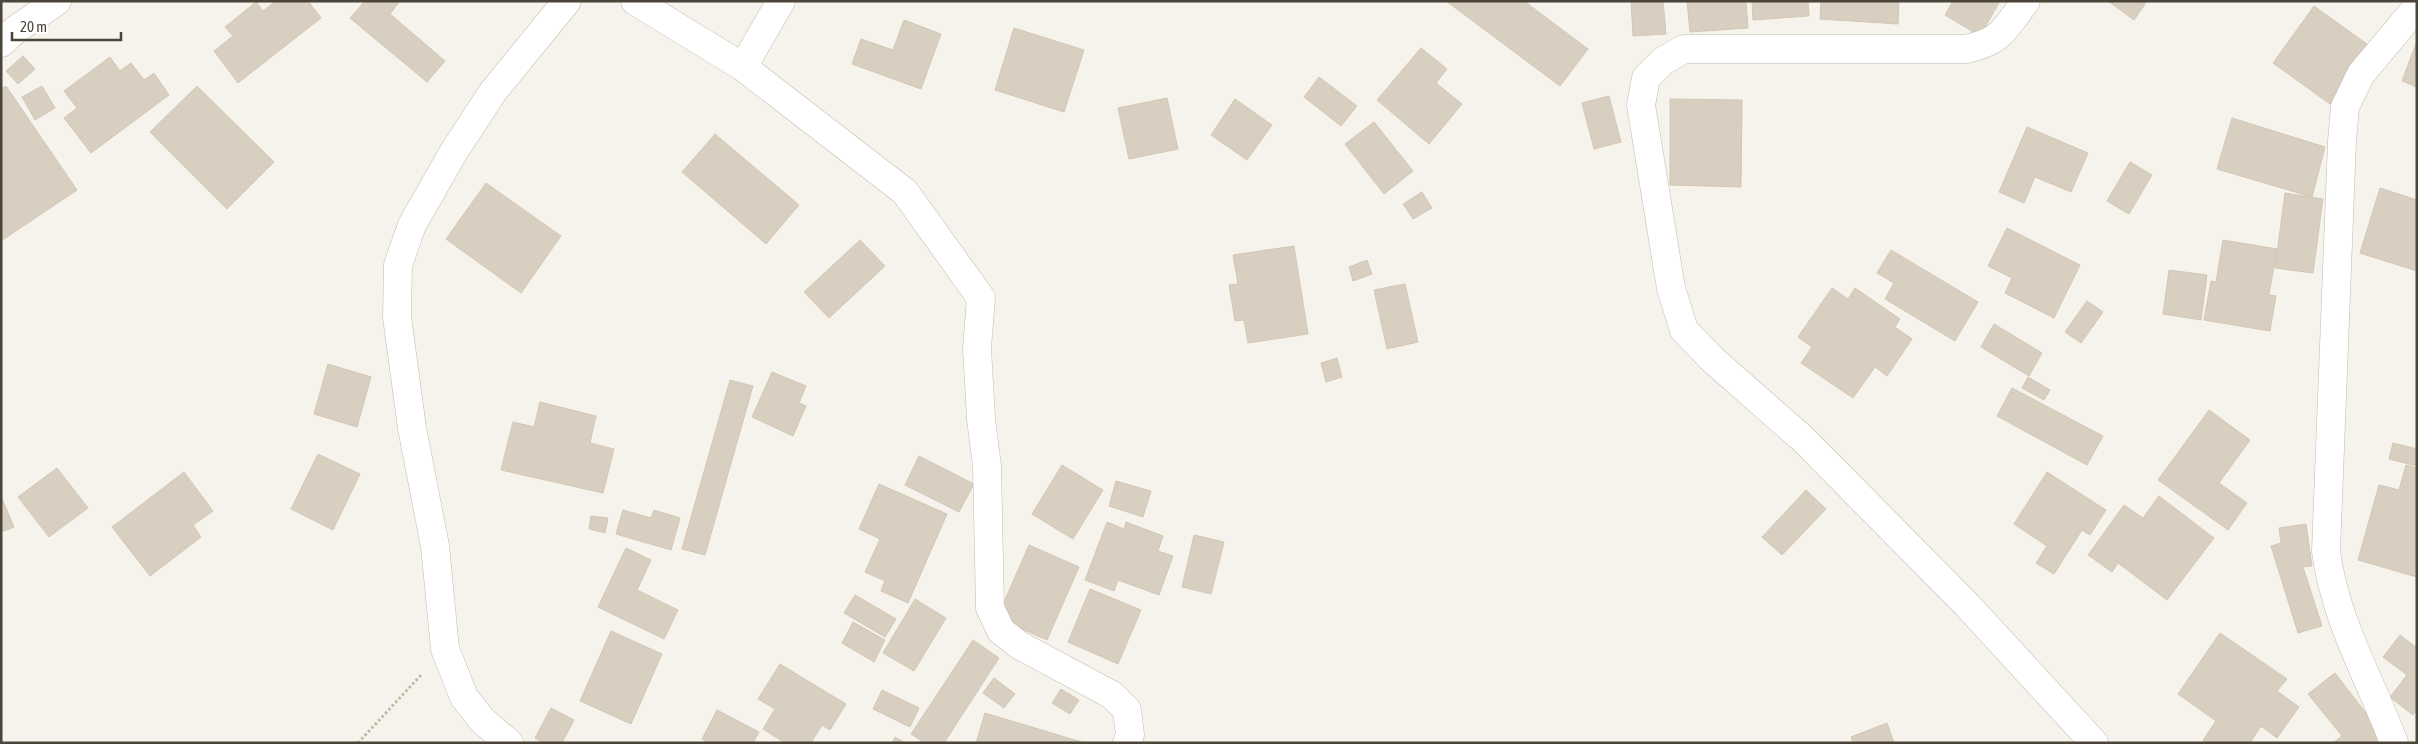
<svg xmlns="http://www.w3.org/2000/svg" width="2418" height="744" font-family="'Asap Condensed',sans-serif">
<rect width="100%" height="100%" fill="#f6f3ec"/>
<path fill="#d8cfc1" stroke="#d3c7b4" d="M276 1H308L321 18 238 83 214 51 233 36 225 27 256 2 263 11Z
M365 1H400L390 14 445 61 427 82 350 18Z
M1446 1H1524L1588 49 1560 86Z
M1631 1H1663L1666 34 1633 36Z
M1687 1H1746L1748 28 1690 32Z
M1752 1H1808L1809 16 1753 20Z
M1821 1H1899L1898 24 1820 19Z
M1953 1H2000L1980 36 1945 15Z
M2108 1H2147L2134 20Z
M2314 6 2371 47 2330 104 2273 63Z
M904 20 941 34 921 89 852 64 861 39 893 50Z
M1014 28 1084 50 1064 112 995 90Z
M2417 41V87L2402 81Z
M1421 48 1447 69 1436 83 1462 104 1429 144 1377 100Z
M23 56 35 69 18 84 6 71Z
M110 57 120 71 131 63 144 80 154 73 169 95 91 153 64 118 77 108 64 91Z
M1319 77 1357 106 1341 126 1304 97Z
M6 86 77 190 1 241V89Z
M42 86 55 108 35 120 22 97Z
M197 86 274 162 227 209 150 132Z
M1609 96 1621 142 1594 149 1582 103Z
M1167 98 1178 149 1129 159 1118 108Z
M1235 99 1272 125 1247 160 1211 135Z
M1670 99 1742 100 1741 187 1670 185Z
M2232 118 2325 147 2312 197 2217 169Z
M1374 122 1413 171 1384 194 1345 144Z
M2027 127 2088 153 2071 192 2035 177 2024 203 1999 192Z
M715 134 799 205 766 244 682 172Z
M2130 162 2152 175 2129 214 2107 201Z
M486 183 561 236 521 293 446 239Z
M2380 188 2417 200V271L2360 253Z
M1422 192 1432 208 1413 219 1403 204Z
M2285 193 2323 199 2313 273 2275 268Z
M2007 228 2080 265 2054 318 2005 293 2012 278 1988 266Z
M860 240 885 266 829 318 804 292Z
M2223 240 2277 249 2269 295 2276 296 2270 331 2204 320 2211 281 2216 282Z
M1294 246 1308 334 1248 343 1244 320 1235 321 1229 285 1238 284 1233 255Z
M1891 250 1978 302 1955 341 1885 299 1894 283 1877 273Z
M1367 260 1372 274 1353 281 1349 267Z
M2169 270 2207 275 2201 320 2163 314Z
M1405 284 1418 342 1387 349 1374 290Z
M1832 288 1848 299 1855 288 1900 319 1895 327 1912 339 1887 376 1875 367 1853 398 1801 363 1812 347 1798 337Z
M2087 301 2103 312 2081 343 2065 332Z
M1994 324 2042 353 2029 376 1981 347Z
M1337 358 1342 377 1326 382 1321 363Z
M328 364 371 377 357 427 314 414Z
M772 372 806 386 799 403 806 406 793 436 752 417Z
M2028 377 2050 390 2044 400 2022 388Z
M730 380 753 386 705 555 682 549Z
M2012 388 2103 436 2087 465 1997 416Z
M540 402 596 416 590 443 614 449 603 493 501 470 513 422 534 427Z
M2209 410 2250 440 2219 483 2247 503 2228 530 2158 480Z
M2393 443 2417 449V466L2389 459Z
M318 454 360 474 333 530 291 509Z
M919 456 974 484 959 512 905 485Z
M1062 465 1103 490 1073 539 1032 514Z
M2406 465 2417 468V577L2358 560 2379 485 2399 490Z
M57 468 88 508 49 537 18 497Z
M184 472 213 511 193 525 201 537 150 576 112 527Z
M2047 472 2106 510 2090 535 2082 530 2054 574 2036 563 2047 546 2014 524Z
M1116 481 1151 491 1143 517 1109 506Z
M879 484 947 514 908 603 881 591 885 581 865 572 880 539 859 529Z
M1806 490 1826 509 1782 555 1762 537Z
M1 496 14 527 1 532Z
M2159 496 2214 538 2167 600 2118 563 2112 572 2088 555 2124 505 2143 518Z
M623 510 651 518 654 510 680 518 671 550 616 534Z
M591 516 608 518 605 533 589 529Z
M1107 522 1124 529 1126 522 1163 536 1158 551 1173 556 1159 595 1118 580 1114 591 1085 580Z
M2306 524 2312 566 2303 567 2322 626 2298 633 2271 546 2281 543 2279 528Z
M1194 535 1224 542 1211 594 1182 587Z
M1029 545 1079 567 1047 640 997 618Z
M626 548 651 560 637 590 678 610 664 639 598 607Z
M1090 589 1141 610 1118 664 1068 642Z
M855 595 896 619 885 637 844 613Z
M915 599 946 618 914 671 883 653Z
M853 622 885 640 874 662 842 643Z
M611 631 662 654 631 724 580 701Z
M2220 633 2287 679 2277 691 2299 707 2277 738 2261 726 2250 743H2206L2203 740 2216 721 2178 694Z
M2400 635 2417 648V711L2413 715 2390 697 2407 675 2383 657Z
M973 640 999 658 944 743H925L911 734Z
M780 664 846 704 830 730 822 725 811 743H785L763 729 775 709 758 699Z
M2335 673 2389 743H2333L2342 736 2308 694Z
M994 678 1015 694 1004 708 983 693Z
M1061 689 1079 700 1070 714 1052 703Z
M882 690 919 708 910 727 873 709Z
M551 708 574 720 562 743H544L535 738Z
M717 710 759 732 753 743H709L702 739Z
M985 713 1085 743H976Z
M1887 723 1894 743H1853L1851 737Z
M895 737 905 743H892Z"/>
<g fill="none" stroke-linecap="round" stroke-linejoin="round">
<g stroke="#c2bbae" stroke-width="29">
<path id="minor" d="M635 1 743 67 905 192 981 298 977 348 981 419 987 466 990 608 1001 631 1019 645 1112 695 1127 710 1130 735 1127 743
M2026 1C2004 29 2003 41 1966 49H1684L1663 61 1646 78 1641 105 1671 288 1684 330 1713 360 1803 439 1968 606 2094 743
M1 43 14 31 57 1
M743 67 781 1
M509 743 482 720 464 697 445 649 435 546 412 428 397 317 398 265 412 225 453 153 492 93 567 1
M2394 743C2370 678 2335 621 2326 551L2342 141 2345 107 2361 74 2417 7"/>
</g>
<path stroke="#c4b79f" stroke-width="3" stroke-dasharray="2.5 2.5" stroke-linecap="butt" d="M358 743 421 675"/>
<use href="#minor" stroke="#fff" stroke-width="28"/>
</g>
<rect width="2418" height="744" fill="none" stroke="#4b4439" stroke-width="5"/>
<path d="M12 32v8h109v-8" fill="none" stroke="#4b4439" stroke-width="2.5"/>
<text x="20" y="32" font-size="15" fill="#4b4439" stroke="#ffffff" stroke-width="4" paint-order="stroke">20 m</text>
</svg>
